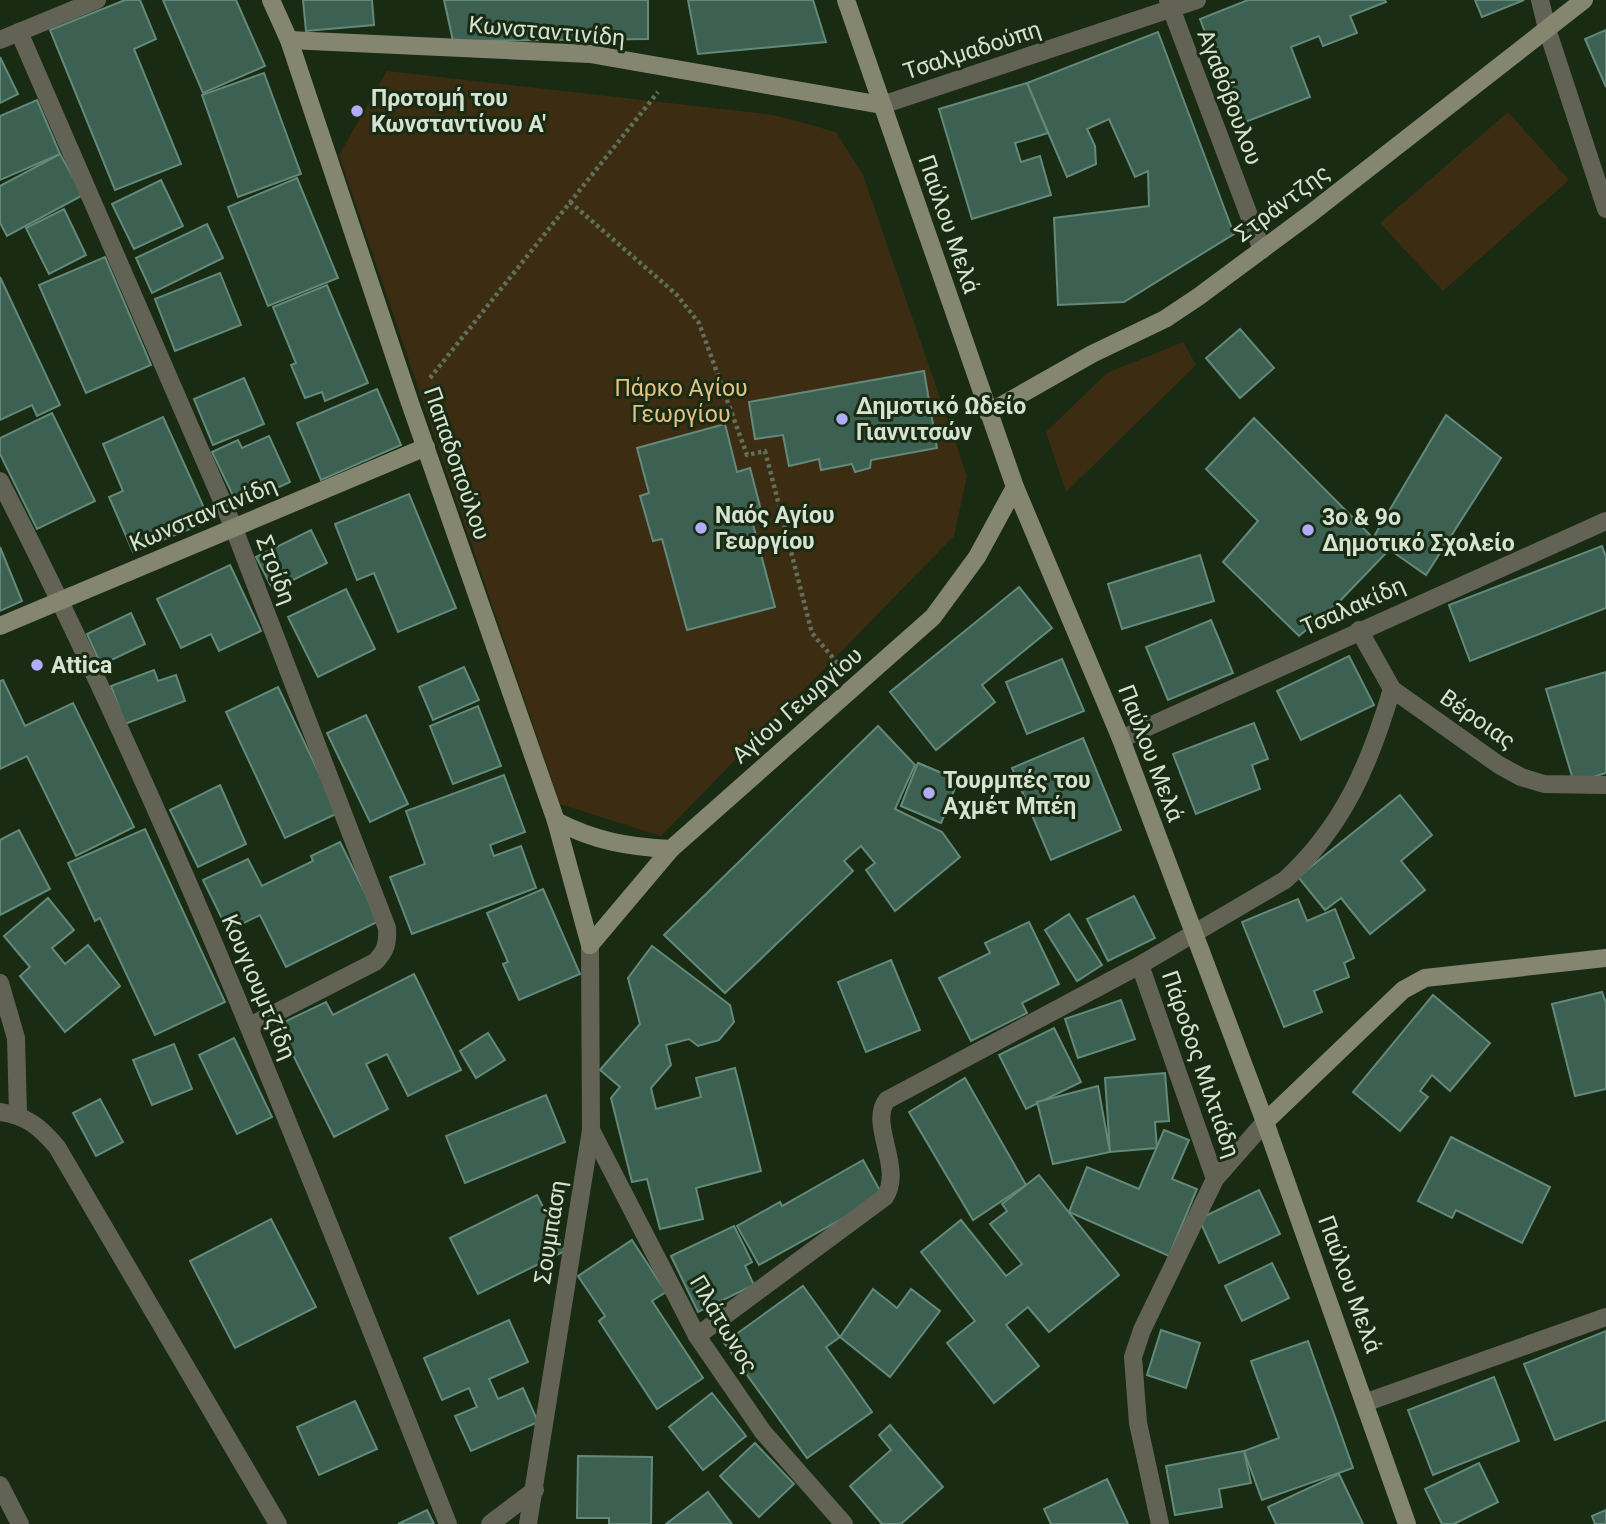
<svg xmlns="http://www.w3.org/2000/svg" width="1606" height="1524" font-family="Roboto,sans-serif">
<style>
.green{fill:#3c2d12}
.building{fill:#3c6153;stroke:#63897a;stroke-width:2}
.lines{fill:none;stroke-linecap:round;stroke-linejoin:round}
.path{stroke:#606f5a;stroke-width:4.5;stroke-dasharray:3.5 3.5;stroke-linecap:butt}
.lane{stroke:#636355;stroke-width:18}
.street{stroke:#636355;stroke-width:18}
.secondary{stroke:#85866f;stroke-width:18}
.poi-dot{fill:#b2adf9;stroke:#192b13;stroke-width:2.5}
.labels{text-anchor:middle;stroke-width:6;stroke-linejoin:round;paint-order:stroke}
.street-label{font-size:23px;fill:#d6e2d2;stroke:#192b13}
.poi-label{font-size:23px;font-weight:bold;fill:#d6e2d2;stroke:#192b13;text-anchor:start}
.park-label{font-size:23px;fill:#e8c183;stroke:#192b13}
</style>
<rect width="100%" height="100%" fill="#192b13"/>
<g class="green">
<polygon points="387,71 774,115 836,132 863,175 967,476 954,536 661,836 560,804 339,155"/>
<polygon points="1508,112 1569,180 1443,291 1380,223"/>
<polygon points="1183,342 1196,365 1066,492 1046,432 1107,373"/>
</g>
<g class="building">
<polygon points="125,0 140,0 156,39 134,49 181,164 115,190 50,30"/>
<polygon points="163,0 236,0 265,66 203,93"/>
<polygon points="303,0 372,0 374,25 306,31"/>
<polygon points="444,0 648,0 648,39 453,41"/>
<polygon points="688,0 813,0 826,42 698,54"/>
<polygon points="1248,0 1385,0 1386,2 1350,16 1357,33 1323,46 1319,36 1291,47 1310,97 1240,124 1200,19"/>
<polygon points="1475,0 1524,0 1482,17"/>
<polygon points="1606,30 1606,87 1585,39"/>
<polygon points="1158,32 1234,234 1124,302 1058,305 1054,218 1149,206 1148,171 1135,177 1109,119 1087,129 1095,146 1096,164 1067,177 1027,83"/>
<polygon points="0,57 18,94 0,103"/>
<polygon points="264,73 301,174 238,197 202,95"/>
<polygon points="1027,83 1048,133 1015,143 1021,162 1040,156 1051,195 972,219 939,109"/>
<polygon points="37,100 60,154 0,180 0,116"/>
<polygon points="60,154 83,195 7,236 0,223 0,186"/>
<polygon points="297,178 338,278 268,306 228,207"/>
<polygon points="161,180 183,226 134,249 112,204"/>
<polygon points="64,209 86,255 49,274 26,228"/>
<polygon points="207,224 223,258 152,293 136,258"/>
<polygon points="105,257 151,365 86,393 39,285"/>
<polygon points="220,273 241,325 175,351 155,299"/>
<polygon points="0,277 60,405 37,416 32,405 0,420"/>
<polygon points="327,285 368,383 325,401 322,392 305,398 291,365 296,363 273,307"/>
<polygon points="1240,329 1274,368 1240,398 1206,358"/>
<polygon points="924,371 937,448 871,460 870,468 855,472 852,464 821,470 819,459 789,466 783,435 755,439 749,402"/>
<polygon points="244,378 264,424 213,445 194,399"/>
<polygon points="377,389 401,445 321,480 297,423"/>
<polygon points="52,413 95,501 37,529 0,454 0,438"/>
<polygon points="1446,415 1501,458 1426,575 1373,538"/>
<polygon points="163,417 210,521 133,552 109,497 123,491 103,444"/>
<polygon points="1254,418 1387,552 1337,604 1299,636 1223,562 1258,521 1206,469"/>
<polygon points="725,424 737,472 750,468 762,514 751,517 775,607 687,630 662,539 653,541 640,496 649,493 637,448"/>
<polygon points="269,436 290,482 238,506 212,452 238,440 242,448"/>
<polygon points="409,494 456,608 398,632 374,573 357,580 335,524"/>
<polygon points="311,530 327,563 273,590 256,557"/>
<polygon points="1602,546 1606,557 1606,608 1470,661 1449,605"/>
<polygon points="0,547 22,601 0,611"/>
<polygon points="1200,555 1214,601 1122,629 1108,584"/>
<polygon points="230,565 261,631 219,651 211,634 181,648 157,599"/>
<polygon points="1019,587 1052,628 982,685 995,702 936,750 890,692"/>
<polygon points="346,589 375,649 318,677 288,617"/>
<polygon points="131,613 145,644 101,665 87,634"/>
<polygon points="1211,620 1233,673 1168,700 1146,647"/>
<polygon points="1349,656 1374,705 1301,740 1277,691"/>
<polygon points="1062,659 1084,711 1027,734 1006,682"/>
<polygon points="464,667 479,700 433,720 419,687"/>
<polygon points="154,670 158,681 176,675 185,701 125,724 111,686"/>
<polygon points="1606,672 1606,773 1574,783 1546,689"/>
<polygon points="3,680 25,726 73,703 134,827 76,856 27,756 0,769 0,681"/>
<polygon points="278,687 338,813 285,838 226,712"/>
<polygon points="478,706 501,766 453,784 430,726"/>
<polygon points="366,715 408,804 370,822 327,733"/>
<polygon points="1254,723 1268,759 1252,765 1260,789 1196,814 1173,754"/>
<polygon points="878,726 915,765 895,809 942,832 960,857 895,911 866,870 875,863 861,846 844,861 853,871 725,993 664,935"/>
<polygon points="1083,738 1121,830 1051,860 1012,768"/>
<polygon points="918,763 958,780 941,823 901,806"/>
<polygon points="918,763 958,780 941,823 901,806"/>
<polygon points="504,775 525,832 490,845 494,856 521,846 536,888 412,934 390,877 425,864 406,811"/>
<polygon points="220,785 246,844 198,867 170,810"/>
<polygon points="1400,795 1432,835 1401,861 1425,890 1370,934 1341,898 1325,910 1298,877"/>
<polygon points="145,829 225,1002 155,1035 100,918 95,921 68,863"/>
<polygon points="19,830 50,889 0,915 0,840"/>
<polygon points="340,842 379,921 286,967 260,915 228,931 203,880 248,859 262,886 313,861 311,856"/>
<polygon points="543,889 580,974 519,1000 503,964 508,962 487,913"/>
<polygon points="1134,896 1155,938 1108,961 1087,919"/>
<polygon points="48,898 74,930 52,948 65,964 88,945 120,986 65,1032 20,976 30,967 4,936"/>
<polygon points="1298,899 1307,921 1335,909 1354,958 1344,963 1349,977 1314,991 1322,1012 1284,1027 1242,922"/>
<polygon points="1069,914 1102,965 1077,981 1045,930"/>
<polygon points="1029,922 1059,984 1022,1003 1027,1013 971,1041 939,978 990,953 985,943"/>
<polygon points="652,946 730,1005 734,1022 719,1040 698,1046 689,1039 666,1045 671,1065 651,1088 656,1109 701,1097 696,1078 735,1068 761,1171 696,1188 703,1219 660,1229 647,1179 632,1182 611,1098 620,1087 600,1070 640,1024 628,978"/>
<polygon points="891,960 920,1030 866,1052 838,982"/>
<polygon points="414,974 461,1070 408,1096 387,1054 366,1064 388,1109 334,1137 278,1025 326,1002 333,1015"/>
<polygon points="1602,992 1606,1003 1606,1089 1575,1096 1552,1004"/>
<polygon points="1433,995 1490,1043 1450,1091 1432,1075 1420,1091 1428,1097 1400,1131 1353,1092"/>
<polygon points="1121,1000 1135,1039 1078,1058 1065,1019"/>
<polygon points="1054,1028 1081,1082 1026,1109 999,1055"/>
<polygon points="488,1033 505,1060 476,1078 460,1051"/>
<polygon points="234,1038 272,1117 237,1134 199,1055"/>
<polygon points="174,1044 192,1089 152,1105 133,1060"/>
<polygon points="1165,1073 1169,1121 1155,1122 1157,1148 1110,1152 1105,1078"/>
<polygon points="965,1078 1026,1185 973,1220 909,1112"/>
<polygon points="1098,1086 1110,1152 1053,1164 1037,1102"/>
<polygon points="546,1095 565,1142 465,1183 446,1136"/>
<polygon points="100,1099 123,1142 96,1156 73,1113"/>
<polygon points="1164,1130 1189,1140 1172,1179 1197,1189 1169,1256 1069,1212 1087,1167 1139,1189"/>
<polygon points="1451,1137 1550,1187 1522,1243 1456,1210 1452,1218 1418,1201"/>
<polygon points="863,1160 883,1196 759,1265 737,1226 780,1202 782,1206"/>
<polygon points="1039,1175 1119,1275 1049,1332 1028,1307 1006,1325 1039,1366 994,1403 947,1343 975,1321 921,1252 961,1220 1006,1276 1022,1264 990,1224 1007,1211 1002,1204"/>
<polygon points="1259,1190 1280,1234 1219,1263 1199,1219"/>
<polygon points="537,1195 565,1251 478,1294 450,1238"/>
<polygon points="271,1219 316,1307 235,1348 190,1261"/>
<polygon points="734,1226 752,1262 745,1266 754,1285 698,1312 671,1256"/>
<polygon points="632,1240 666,1292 652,1301 703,1378 657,1409 599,1321 605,1316 578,1276"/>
<polygon points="1272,1263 1289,1298 1242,1321 1225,1286"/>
<polygon points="803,1286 840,1337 826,1347 872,1412 807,1458 724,1343"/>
<polygon points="873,1289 897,1308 911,1289 940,1311 890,1377 840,1337"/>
<polygon points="509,1320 528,1362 489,1379 498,1399 523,1388 538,1422 471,1451 455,1416 477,1407 469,1388 442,1400 424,1358"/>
<polygon points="1161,1330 1200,1343 1186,1388 1147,1375"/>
<polygon points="1606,1331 1606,1420 1555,1440 1524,1364"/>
<polygon points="1308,1341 1353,1468 1262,1500 1244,1451 1279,1438 1251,1361"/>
<polygon points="1494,1377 1519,1441 1433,1475 1408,1410"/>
<polygon points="712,1393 746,1436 703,1470 669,1427"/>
<polygon points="355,1401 377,1449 319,1475 297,1427"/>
<polygon points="890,1425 943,1487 901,1524 882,1524 850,1486 891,1450 879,1435"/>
<polygon points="755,1443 794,1484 759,1517 720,1476"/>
<polygon points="1244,1451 1251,1483 1219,1489 1222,1507 1175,1515 1166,1466"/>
<polygon points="578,1456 652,1457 651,1524 609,1524 609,1518 577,1518"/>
<polygon points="1479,1463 1498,1502 1454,1524 1442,1524 1425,1489"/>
<polygon points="1339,1474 1363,1524 1276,1524 1268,1507"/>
<polygon points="1107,1479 1128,1524 1051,1524 1044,1509"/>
<polygon points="708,1492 732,1524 666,1524"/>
<polygon points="427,1510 434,1524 398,1524"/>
<polygon points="1606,1510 1606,1524 1595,1524 1592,1516"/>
</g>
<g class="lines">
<g class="path">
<polyline points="570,202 676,294 699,323 747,455 765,451 812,633 839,665"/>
<polyline points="430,378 658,92"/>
</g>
<polyline class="lane" points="0,1485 20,1524"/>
<g class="street">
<polyline points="1168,0 1262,250"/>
<polyline points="1540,0 1547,29 1606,209"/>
<path d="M19 32 233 526 387 928C388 943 386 951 375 962L250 1026"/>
<polyline points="0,40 97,0"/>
<polyline points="882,105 1197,0"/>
<path d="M0 481C173 818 308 1172 448 1524"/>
<polyline points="1359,630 1392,689 1499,765 1521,777 1544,784 1606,785"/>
<polyline points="1121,739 1606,521"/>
<polyline points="1140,965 1215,1179"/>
<polyline points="0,983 16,1038 18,1114"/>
<path d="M0 1112C27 1116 40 1127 57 1147L278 1524"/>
<polyline points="591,1130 697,1336 763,1432 844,1524"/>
<path d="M697 1336 885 1197C904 1168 868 1123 887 1100L1140 965 1285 880C1344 826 1370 763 1392 689"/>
<polyline points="1367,1402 1606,1317"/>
<polyline points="490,1524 535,1490"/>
<polyline points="528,1524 591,1130 590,945"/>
<polyline points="1160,1524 1138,1423 1133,1357 1142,1330 1215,1179 1265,1122"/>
</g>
<g class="secondary">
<polyline points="271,0 289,40 410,403 556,821 590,945"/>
<polyline points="846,0 1015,487 1121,739 1265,1122 1407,1524"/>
<polyline points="289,40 590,54 882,105"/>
<polyline points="988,413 1092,354 1165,319 1198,297 1310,214 1584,0"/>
<polyline points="0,626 426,447"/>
<path d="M556 821C595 841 628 847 671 849"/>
<polyline points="590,945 671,849 933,617 977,557 1015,487"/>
<polyline points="1265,1122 1403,990 1425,978 1606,958"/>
</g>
</g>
<g class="poi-dot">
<circle cx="357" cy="111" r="7"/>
<circle cx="842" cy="419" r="7"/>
<circle cx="701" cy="528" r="7"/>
<circle cx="1308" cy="530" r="7"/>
<circle cx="37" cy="665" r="7"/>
<circle cx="929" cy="793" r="7"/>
</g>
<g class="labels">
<g class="street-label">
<text transform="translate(547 31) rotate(5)" y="8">Κωνσταντινίδη</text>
<text transform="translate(972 50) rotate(-18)" y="8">Τσαλμαδούπη</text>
<text transform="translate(1230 97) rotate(69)" y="8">Αγαθόβουλου</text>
<text transform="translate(1282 203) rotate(-37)" y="8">Στράντζης</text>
<text transform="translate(949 224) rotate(71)" y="8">Παύλου Μελά</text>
<text transform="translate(457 463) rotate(71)" y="8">Παπαδοπούλου</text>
<text transform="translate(203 514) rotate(-23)" y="8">Κωνσταντινίδη</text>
<text transform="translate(276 570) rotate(69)" y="8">Στοίδη</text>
<text transform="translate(1353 606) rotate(-24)" y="8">Τσαλακίδη</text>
<text transform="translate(797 705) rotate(-41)" y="8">Αγίου Γεωργίου</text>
<text transform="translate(1478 719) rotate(35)" y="8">Βέροιας</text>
<text transform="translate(1151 753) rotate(69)" y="8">Παύλου Μελά</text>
<text transform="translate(259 987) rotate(67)" y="8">Κουγιουμτζίδη</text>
<text transform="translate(1201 1064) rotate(71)" y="8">Πάροδος Μιλτιάδη</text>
<text transform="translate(550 1232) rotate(-81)" y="8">Σουμπάση</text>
<text transform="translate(1350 1284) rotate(70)" y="8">Παύλου Μελά</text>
<text transform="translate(724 1324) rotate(59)" y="8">Πλάτωνος</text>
</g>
<g class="poi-label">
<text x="371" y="106">Προτομή του<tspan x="371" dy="26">Κωνσταντίνου Α'</tspan></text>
<text x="856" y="414">Δημοτικό Ωδείο<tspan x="856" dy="26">Γιαννιτσών</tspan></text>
<text x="715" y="523">Ναός Αγίου<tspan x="715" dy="26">Γεωργίου</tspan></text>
<text x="1322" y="525">3ο &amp; 9ο<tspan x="1322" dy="26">Δημοτικό Σχολείο</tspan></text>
<text x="51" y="673">Attica</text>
<text x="943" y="788">Τουρμπές του<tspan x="943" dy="26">Αχμέτ Μπέη</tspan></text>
</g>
<g class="park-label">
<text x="681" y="396">Πάρκο Αγίου<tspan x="681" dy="26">Γεωργίου</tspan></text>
</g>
</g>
</svg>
